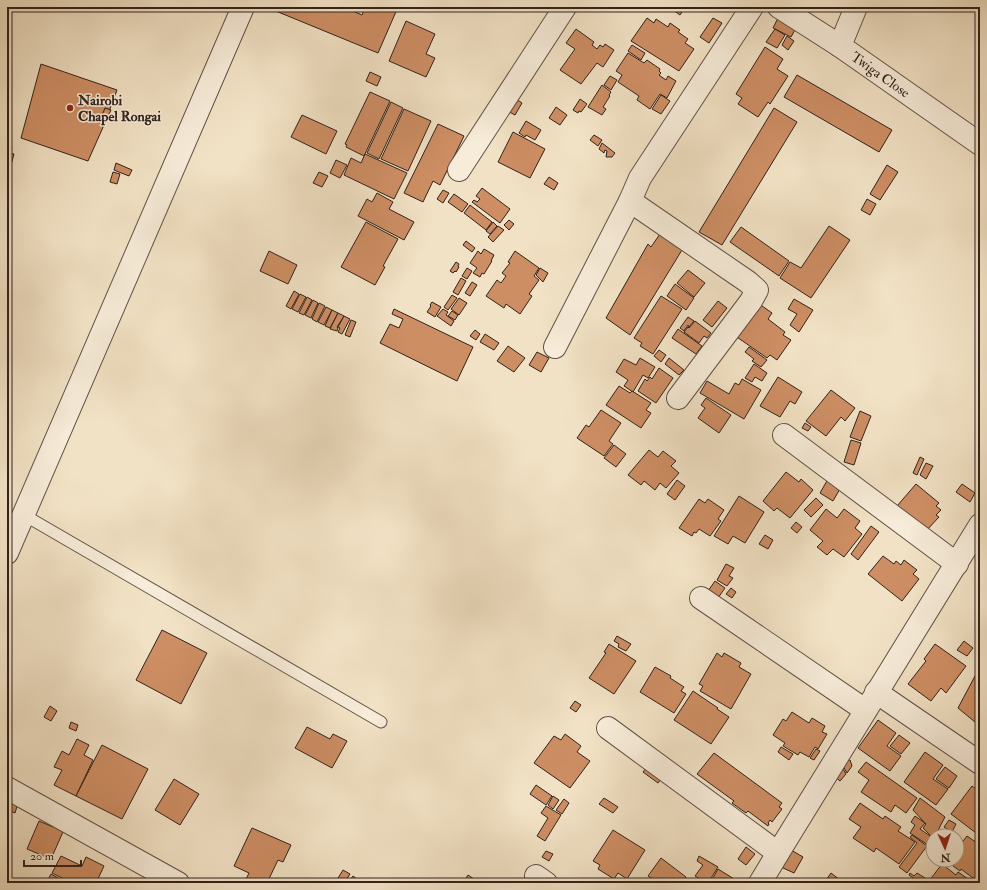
<svg xmlns="http://www.w3.org/2000/svg" width="987" height="890" font-family="'IM FELL Double Pica',serif">
<style>
.building{fill:#ce8e64;stroke:#30221c}
.lines{fill:none;stroke-linecap:round;stroke-linejoin:round}
.service-casing{stroke:#605246;stroke-width:13}
.minor-casing{stroke:#605246;stroke-width:24}
.service{stroke:#f7ecd9;stroke-width:11}
.minor{stroke:#f7ecd9;stroke-width:22}
.poi-dot{fill:#8f2418;stroke:#f7ecd9;stroke-width:1.5}
.labels{text-anchor:middle;stroke-width:3;stroke-linejoin:round;paint-order:stroke}
.street-label{font-size:14px;fill:#30221c;stroke:#f7ecd9}
.poi-label{font-size:14px;font-weight:bold;fill:#30221c;stroke:#f7ecd9;text-anchor:start}
</style>
<rect width="100%" height="100%" fill="#f2e2c5"/>
<filter id="stains"><feTurbulence type="fractalNoise" baseFrequency=".005" numOctaves="4"/><feColorMatrix values="0 0 0 0 .2 0 0 0 0 .09 0 0 0 0 .02 0 0 0 .5 -.17"/></filter>
<radialGradient id="worn" r=".72"><stop offset=".6" stop-color="#630" stop-opacity="0"/><stop offset="1" stop-color="#630" stop-opacity=".3"/></radialGradient>
<g class="building">
<polygon points="266,7 344,7 362,15 365,7 398,7 378,53"/>
<polygon points="669,7 685,7 680,15"/>
<polygon points="647,18 654,23 656,19 668,27 670,23 680,30 678,32 688,39 685,43 694,49 679,71 631,41"/>
<polygon points="713,18 722,23 709,43 700,37"/>
<polygon points="778,18 796,28 791,37 773,28"/>
<polygon points="406,21 435,34 426,54 435,58 426,77 389,61"/>
<polygon points="576,29 594,42 592,45 597,49 600,45 603,47 605,44 614,50 603,67 597,63 581,84 560,70 575,49 566,43"/>
<polygon points="775,29 785,35 777,48 766,42"/>
<polygon points="787,36 794,41 788,50 782,45"/>
<polygon points="632,45 645,53 641,60 628,51"/>
<polygon points="765,47 783,59 777,69 788,76 770,104 768,102 758,117 738,104 742,98 736,94"/>
<polygon points="628,53 644,63 647,60 660,69 659,71 661,73 659,75 666,80 668,76 676,81 667,98 660,94 650,109 637,100 639,96 618,82 622,75 616,71"/>
<polygon points="41,64 117,90 104,125 88,161 21,138"/>
<polygon points="370,72 381,77 377,86 366,81"/>
<polygon points="797,75 892,130 879,152 784,97"/>
<polygon points="610,76 617,80 611,90 604,85"/>
<polygon points="602,85 611,92 609,95 610,96 603,107 606,109 602,115 588,107"/>
<polygon points="370,92 390,101 364,156 346,147 347,145 345,144"/>
<polygon points="510,95 522,103 515,115 502,108"/>
<polygon points="661,95 670,101 661,114 652,109"/>
<polygon points="580,99 587,104 581,112 579,111 578,113 573,110"/>
<polygon points="391,102 403,108 379,159 367,153"/>
<polygon points="556,107 567,115 560,125 549,118"/>
<polygon points="105,108 111,110 104,125 99,123"/>
<polygon points="774,108 797,122 722,245 699,232"/>
<polygon points="404,109 431,121 408,171 381,159"/>
<polygon points="302,115 337,131 326,154 291,137"/>
<polygon points="526,121 541,130 535,140 526,135 525,137 519,133"/>
<polygon points="438,124 464,136 440,185 433,181 423,202 404,193"/>
<polygon points="513,132 545,149 530,178 498,162"/>
<polygon points="594,135 602,140 598,146 590,140"/>
<polygon points="602,143 615,153 612,157 606,157 607,151 605,150 604,153 599,149"/>
<polygon points="7,146 12,147 10,153 14,154 11,165 7,164"/>
<polygon points="365,154 407,173 394,199 344,175 351,158 361,163"/>
<polygon points="336,160 347,165 340,178 330,173"/>
<polygon points="116,163 132,170 129,176 114,170"/>
<polygon points="887,165 898,172 880,200 870,194"/>
<polygon points="113,172 120,174 117,184 110,182"/>
<polygon points="319,172 328,176 322,187 313,183"/>
<polygon points="549,177 558,183 554,190 544,184"/>
<polygon points="482,188 510,209 500,223 472,202 474,200 477,202 480,199 476,196"/>
<polygon points="443,190 449,193 443,203 437,199"/>
<polygon points="377,193 393,202 389,209 414,222 404,240 358,216 367,199 372,202"/>
<polygon points="454,194 468,204 462,212 448,202"/>
<polygon points="867,199 876,204 870,215 861,210"/>
<polygon points="470,205 492,222 486,230 464,213"/>
<polygon points="509,220 514,224 509,230 504,225"/>
<polygon points="366,222 398,239 383,266 385,267 375,285 341,267"/>
<polygon points="493,222 497,226 490,234 486,231"/>
<polygon points="498,226 504,230 493,242 488,237"/>
<polygon points="829,226 850,240 811,298 780,278 790,262 801,268"/>
<polygon points="741,227 789,261 779,276 730,242"/>
<polygon points="662,231 685,245 630,335 606,318 648,244 651,247"/>
<polygon points="466,241 475,248 472,252 463,245"/>
<polygon points="484,249 494,255 491,261 492,261 484,274 482,273 480,277 473,273 477,268 470,263 478,251 481,254"/>
<polygon points="269,251 297,265 288,284 260,271"/>
<polygon points="515,251 539,268 534,276 539,280 529,294 532,296 520,314 506,304 504,308 486,296 497,280 501,283 506,276 502,273 510,263 508,262"/>
<polygon points="456,262 459,264 458,266 459,267 456,272 455,271 453,273 450,271"/>
<polygon points="467,268 472,271 467,279 462,276"/>
<polygon points="540,268 548,273 543,282 536,275"/>
<polygon points="688,270 705,283 694,297 677,283"/>
<polygon points="461,278 466,281 458,295 453,292"/>
<polygon points="472,282 477,285 470,296 465,293"/>
<polygon points="675,284 694,298 686,310 667,296"/>
<polygon points="294,291 299,294 291,309 286,306"/>
<polygon points="300,294 306,297 298,312 292,309"/>
<polygon points="452,295 457,298 448,310 444,307"/>
<polygon points="661,296 682,309 653,354 640,346 642,343 634,338"/>
<polygon points="307,297 312,300 304,315 299,313"/>
<polygon points="459,298 467,303 459,315 451,309"/>
<polygon points="794,299 813,310 799,332 790,325 797,314 788,309"/>
<polygon points="313,300 318,303 311,318 305,315"/>
<polygon points="718,301 727,308 712,327 703,320"/>
<polygon points="755,301 772,313 768,319 785,332 783,335 791,340 777,360 770,355 767,358 734,335"/>
<polygon points="432,302 441,307 435,317 427,312 431,306 430,305"/>
<polygon points="319,303 325,306 317,322 312,319"/>
<polygon points="326,307 332,310 324,325 318,322"/>
<polygon points="394,309 473,347 457,381 380,343 390,324 399,328 403,319 392,314"/>
<polygon points="443,309 448,312 446,315 454,321 451,326 437,316"/>
<polygon points="332,310 338,313 330,328 325,326"/>
<polygon points="452,311 458,315 455,320 448,316"/>
<polygon points="338,313 344,316 337,327 338,328 337,331 330,329"/>
<polygon points="344,316 350,319 342,334 338,332 340,328 338,327"/>
<polygon points="688,317 694,321 689,327 688,325 684,331 680,328"/>
<polygon points="351,320 356,322 350,337 345,335"/>
<polygon points="695,321 711,333 707,338 704,336 699,343 684,332 688,327 689,328"/>
<polygon points="678,329 702,346 696,354 672,338"/>
<polygon points="475,330 480,334 476,340 470,336"/>
<polygon points="485,334 499,343 494,350 480,342"/>
<polygon points="508,346 525,358 514,372 497,361"/>
<polygon points="749,347 767,360 761,367 752,361 754,359 745,352"/>
<polygon points="659,350 666,355 661,362 654,356"/>
<polygon points="537,352 549,358 541,372 529,365"/>
<polygon points="640,358 655,367 648,378 643,375 633,392 624,386 628,380 616,372 624,359 636,365"/>
<polygon points="669,358 684,370 679,375 665,364"/>
<polygon points="754,364 767,373 762,381 755,377 752,382 745,378"/>
<polygon points="659,368 673,378 656,403 638,391 645,379 647,381 650,377 652,379"/>
<polygon points="778,377 802,392 795,404 790,401 780,417 760,406"/>
<polygon points="742,379 761,390 744,419 700,393 707,381 729,394 735,383 739,385"/>
<polygon points="619,386 630,393 632,391 651,403 646,410 651,413 641,428 606,405"/>
<polygon points="831,390 855,408 845,421 841,417 826,436 806,421"/>
<polygon points="706,398 731,415 719,433 698,418 705,408 701,405"/>
<polygon points="601,410 621,423 609,441 613,444 604,456 577,438 586,425 589,427"/>
<polygon points="860,411 871,416 861,441 850,437"/>
<polygon points="805,423 811,427 808,431 802,428"/>
<polygon points="851,440 861,443 854,465 844,462"/>
<polygon points="614,445 626,454 616,467 604,458"/>
<polygon points="649,450 658,457 663,451 676,461 671,466 679,473 666,488 660,483 655,490 644,481 641,485 628,475"/>
<polygon points="920,457 924,459 917,475 913,473"/>
<polygon points="926,463 933,466 926,479 920,475"/>
<polygon points="786,472 799,482 801,479 813,490 790,518 777,508 774,511 763,501"/>
<polygon points="828,479 841,487 833,501 820,493"/>
<polygon points="677,480 685,486 675,500 667,494"/>
<polygon points="916,484 939,503 936,506 941,510 936,515 939,517 926,531 897,506"/>
<polygon points="962,484 975,493 970,502 956,492"/>
<polygon points="739,496 764,512 745,543 733,536 728,544 714,536"/>
<polygon points="816,498 823,505 811,517 804,510"/>
<polygon points="699,499 705,503 708,499 724,510 718,519 721,521 710,536 699,529 696,533 694,532 692,536 679,528"/>
<polygon points="826,509 837,518 844,509 860,521 855,528 862,534 844,557 833,549 827,555 817,547 823,541 810,530"/>
<polygon points="796,522 802,527 797,533 791,528"/>
<polygon points="871,526 879,532 858,560 851,554"/>
<polygon points="765,535 773,540 768,549 759,544"/>
<polygon points="883,556 894,564 896,561 901,565 904,560 917,570 913,574 919,579 902,601 868,574"/>
<polygon points="726,564 734,568 729,576 733,578 727,586 717,580"/>
<polygon points="715,581 725,588 718,598 708,591"/>
<polygon points="731,588 736,592 732,598 726,594"/>
<polygon points="162,630 207,653 181,704 136,680"/>
<polygon points="617,636 631,644 626,651 618,647 619,644 614,641"/>
<polygon points="964,641 973,648 967,656 957,650"/>
<polygon points="609,644 636,661 614,694 589,678 606,653 604,652"/>
<polygon points="935,644 966,666 946,693 941,688 931,701 908,684 926,661 924,659"/>
<polygon points="717,653 722,657 724,653 741,663 739,667 751,674 731,709 700,691 703,686 699,684"/>
<polygon points="655,667 671,676 670,678 684,687 681,691 686,694 674,713 640,692"/>
<polygon points="975,676 980,679 980,718 979,717 975,722 958,708"/>
<polygon points="693,691 718,708 717,709 729,717 711,744 674,720"/>
<polygon points="575,701 581,705 576,712 570,708"/>
<polygon points="50,706 57,711 51,721 44,717"/>
<polygon points="792,712 809,723 812,718 825,726 822,732 827,734 818,749 815,747 809,757 800,752 798,755 783,746 785,743 773,735 783,719 786,721"/>
<polygon points="878,720 896,733 887,746 901,756 890,771 858,748"/>
<polygon points="71,722 78,725 76,731 69,728"/>
<polygon points="307,727 330,739 333,734 347,741 332,768 295,748"/>
<polygon points="565,734 581,746 577,752 590,761 570,788 534,763 554,736 561,740"/>
<polygon points="899,735 910,743 901,754 890,746"/>
<polygon points="77,739 89,745 84,755 93,760 76,796 54,785 62,770 54,767 62,751 69,755"/>
<polygon points="102,745 148,769 122,819 76,796"/>
<polygon points="781,747 793,754 789,760 778,752"/>
<polygon points="816,749 820,751 814,760 810,758"/>
<polygon points="925,752 943,765 933,779 948,789 936,805 904,782"/>
<polygon points="714,753 782,803 779,807 782,809 772,822 770,820 768,823 769,824 768,826 748,811 746,813 732,803 734,801 697,774"/>
<polygon points="846,759 850,760 852,766 847,773 843,766"/>
<polygon points="866,762 917,798 906,813 895,805 891,812 861,792 869,780 858,772"/>
<polygon points="649,764 664,775 658,783 643,772"/>
<polygon points="842,767 846,774 840,781 834,776"/>
<polygon points="945,767 957,776 949,788 936,779"/>
<polygon points="174,779 199,794 180,825 155,810"/>
<polygon points="536,785 552,796 546,805 530,794"/>
<polygon points="972,786 980,792 980,836 951,814"/>
<polygon points="553,796 559,800 553,809 548,805"/>
<polygon points="604,798 618,807 613,813 599,804"/>
<polygon points="920,798 945,817 935,836 933,834 931,836 923,828 926,824 913,810"/>
<polygon points="564,799 569,803 562,814 556,810"/>
<polygon points="9,801 18,803 15,813 7,810"/>
<polygon points="860,803 883,819 885,816 901,827 898,831 915,842 899,864 876,848 874,852 853,838 861,827 849,819"/>
<polygon points="546,806 561,815 545,841 537,836 548,818 541,813"/>
<polygon points="915,816 925,823 920,829 933,838 928,845 910,833 915,825 911,822"/>
<polygon points="949,820 956,824 952,832 944,827"/>
<polygon points="39,821 53,827 56,821 66,825 51,859 27,849"/>
<polygon points="252,828 291,845 283,862 278,860 267,883 244,883 249,873 234,866"/>
<polygon points="613,830 645,850 627,879 618,873 614,879 598,869 600,865 593,861"/>
<polygon points="912,835 927,846 907,873 899,867 917,843 910,837"/>
<polygon points="967,836 980,845 980,877 977,881 961,869 960,871 953,866 955,862 952,860 957,860 957,849"/>
<polygon points="746,847 755,854 746,865 738,859"/>
<polygon points="791,850 803,857 794,873 781,867"/>
<polygon points="546,851 553,854 549,861 542,857"/>
<polygon points="61,856 82,866 86,857 104,866 96,883 62,883 64,879 52,873"/>
<polygon points="699,856 718,867 708,883 695,876 703,865 697,861"/>
<polygon points="661,858 686,877 682,883 659,883 648,876"/>
<polygon points="942,864 956,875 958,872 974,883 931,883 929,881"/>
<polygon points="718,869 739,882 738,883 710,883"/>
<polygon points="343,870 350,874 344,883 335,883"/>
<polygon points="831,873 844,883 824,883"/>
<polygon points="910,873 914,876 917,873 925,878 923,880 927,883 920,883 909,875"/>
<polygon points="51,874 58,878 56,883 46,883"/>
<polygon points="468,875 480,883 463,883"/>
<polygon points="353,876 362,883 348,883"/>
</g>
<g class="lines">
<g class="service-casing">
<polyline id="service" points="24,515 381,722"/>
</g>
<g class="minor-casing">
<g id="minor">
<path id="s1" d="M779 7 840 46 980 144"/>
<polyline points="840,46 856,7"/>
<polyline points="459,170 565,7"/>
<polyline points="555,347 630,201"/>
<polyline points="678,398 751,301 757,290 748,282 630,201 640,178 752,7"/>
<polyline points="784,435 957,564"/>
<polyline points="7,553 243,7"/>
<polyline points="701,598 865,710"/>
<polyline points="876,692 980,763"/>
<polyline points="608,728 778,853"/>
<polyline points="7,788 178,883"/>
<polyline points="536,876 546,883"/>
<polyline points="760,883 778,853 980,525"/>
</g>
</g>
<use href="#service" class="service"/>
<use href="#minor" class="minor"/>
</g>
<circle class="poi-dot" cx="70" cy="108" r="4"/>
<g class="labels">
<g class="street-label">
<text dy="5" stroke="none"><textPath href="#s1" startOffset="122">Twiga Close</textPath></text>
</g>
<g class="poi-label">
<text x="78" y="105">Nairobi<tspan x="78" dy="16">Chapel Rongai</tspan></text>
</g>
</g>
<rect width="987" height="890" fill="none" stroke="#f2e2c5" stroke-width="24"/>
<rect x="8" y="8" width="971" height="874" fill="none" stroke="#30221c" stroke-width="2"/>
<rect x="12" y="12" width="963" height="866" fill="none" stroke="#30221c"/>
<g transform="translate(945 848) rotate(177)"><circle r="19" fill="#f7ecd9" stroke="#a79b8d"/>
<path d="M0-3L7 15L0 10L-7 15Z" fill="#8f2418"/>
<text y="-6" font-size="11" font-weight="bold" text-anchor="middle" fill="#30221c">N</text>
</g>
<path d="M24 860v6h57v-6" fill="none" stroke="#30221c" stroke-width="2"/>
<text x="30" y="860" font-size="12" fill="#30221c" stroke="#f7ecd9" stroke-width="3" paint-order="stroke">20 m</text>
<rect width="100%" height="100%" filter="url(#stains)"/>
<rect width="100%" height="100%" fill="url(#worn)"/>
</svg>
